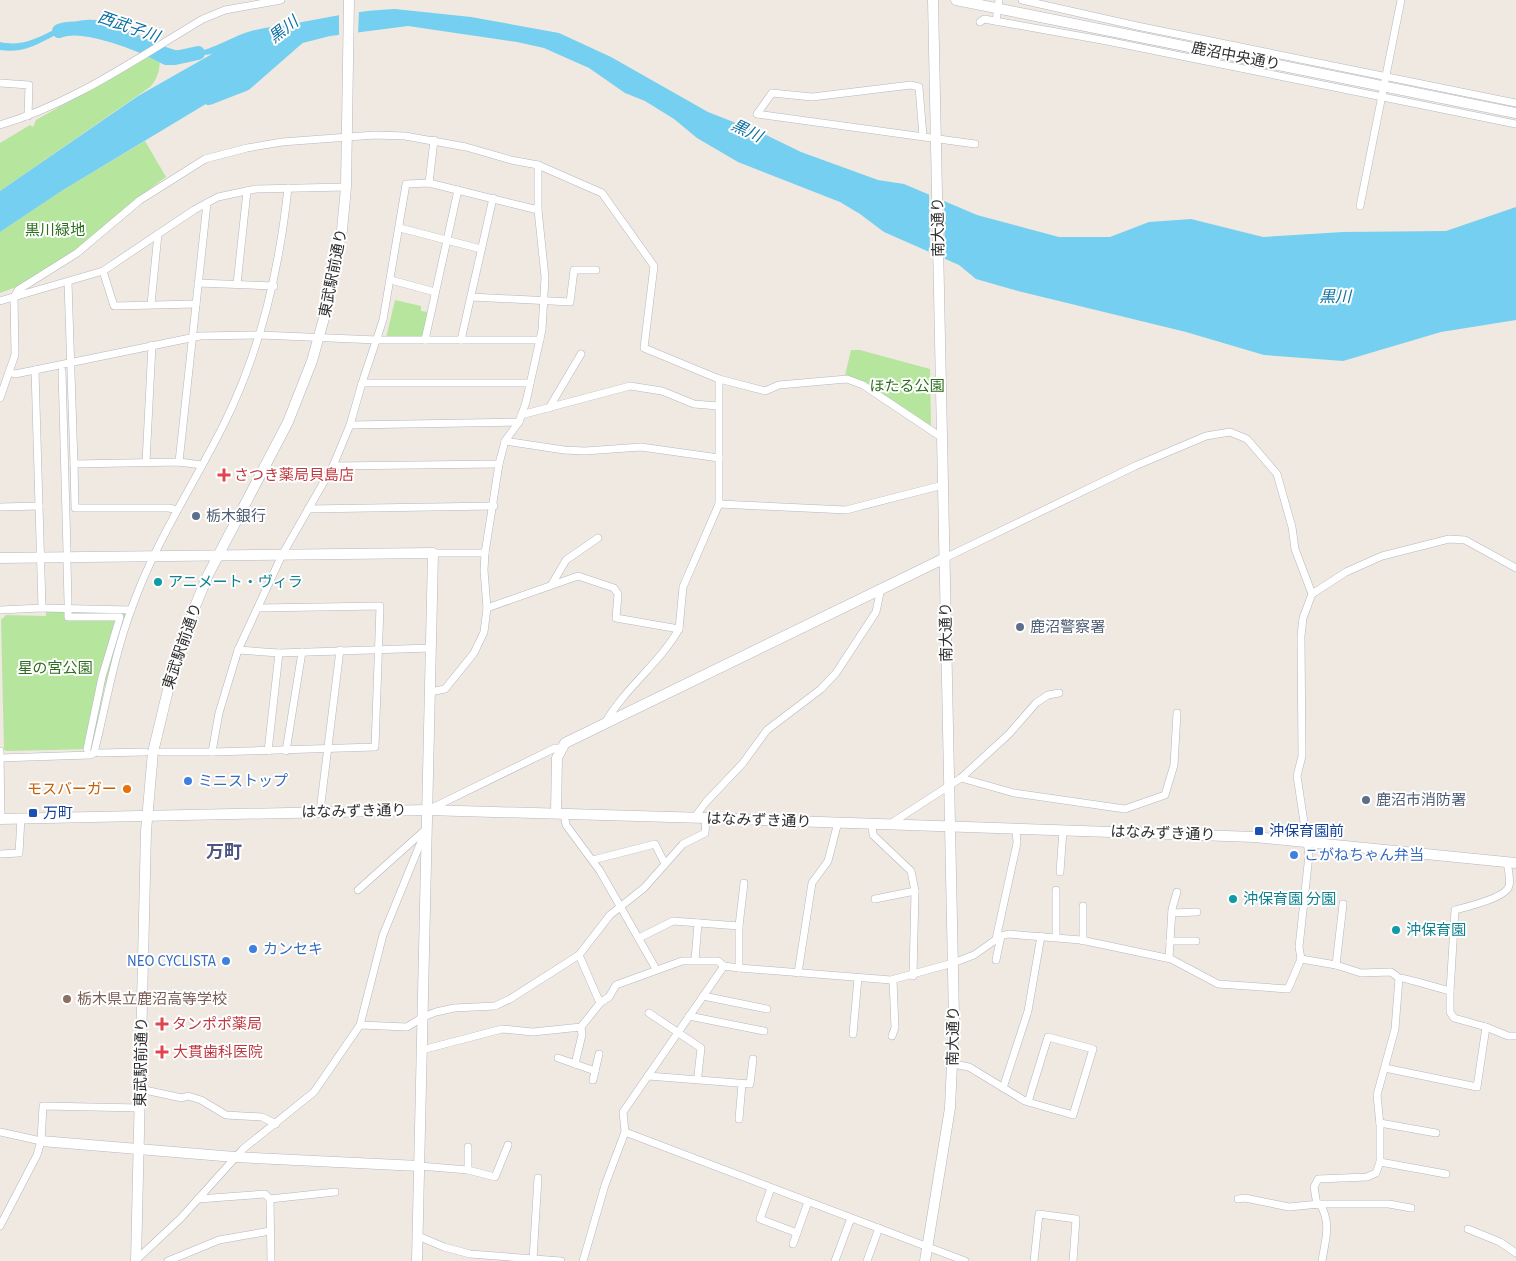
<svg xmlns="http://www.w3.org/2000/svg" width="1516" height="1261" font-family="'Source Sans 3','Noto Sans JP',sans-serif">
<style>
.green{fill:#b6e59e}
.water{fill:#75cff0}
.pier{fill:#efe9e1}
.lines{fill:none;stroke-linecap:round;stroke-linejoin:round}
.river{stroke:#75cff0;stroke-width:14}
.street-casing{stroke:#b4b7c1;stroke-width:8}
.secondary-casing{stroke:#b4b7c1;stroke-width:11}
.street{stroke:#fff;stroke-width:7}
.secondary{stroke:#fff;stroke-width:10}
.health-dot{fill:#e0444e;stroke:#fff;stroke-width:2}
.service-dot{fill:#5c6f8a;stroke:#fff;stroke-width:2}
.culture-dot{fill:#0f9aa8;stroke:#fff;stroke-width:2}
.shop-dot{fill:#3f7fe0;stroke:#fff;stroke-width:2}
.food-dot{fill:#e8710a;stroke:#fff;stroke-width:2}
.transit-dot{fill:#1a4fb4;stroke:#fff;stroke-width:2}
.education-dot{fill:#8d6e63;stroke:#fff;stroke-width:2}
.labels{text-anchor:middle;stroke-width:4;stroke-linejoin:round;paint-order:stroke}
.street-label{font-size:15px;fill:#2e2e2e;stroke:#fff}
.park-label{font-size:15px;fill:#2c6e1b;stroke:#fff}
.health-label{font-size:15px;fill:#be3a42;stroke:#fff;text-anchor:start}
.service-label{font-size:15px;fill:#4e5e75;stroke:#fff;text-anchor:start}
.culture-label{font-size:15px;fill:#0d838f;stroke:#fff;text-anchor:start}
.shop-label{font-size:15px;fill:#366cbe;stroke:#fff;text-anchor:start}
.food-label{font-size:15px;fill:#c56008;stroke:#fff;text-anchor:end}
.transit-label{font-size:15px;fill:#164399;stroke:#fff;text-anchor:start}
.education-label{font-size:15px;fill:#785e54;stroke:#fff;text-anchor:start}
.water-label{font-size:16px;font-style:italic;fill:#0d6fa3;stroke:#fff}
.quarter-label{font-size:18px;font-weight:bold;fill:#4d5680;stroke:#fff}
</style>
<rect width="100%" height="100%" fill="#efe9e1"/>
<g class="green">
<path d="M153 54 159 56C161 67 158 79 150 87L0 191V143L30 125 33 127 36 120Z"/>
<path d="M145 141 166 177C112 215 65 272 0 293V232L63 190Z"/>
<polygon points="395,300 421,306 421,311 428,312 424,334 419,338 386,338"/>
<polygon points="851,350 860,350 930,369 931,428 857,379 845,375"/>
<polygon points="46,612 123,612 126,615 104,689 92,749 7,751 4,750 1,620 6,615 46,616"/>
</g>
<path class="water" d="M395 9 471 17 559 33 611 57 708 112 764 134 801 152 878 180 904 184 977 215 1059 237H1110L1149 222 1191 219 1263 237 1343 232 1446 231 1516 207V320L1441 332 1343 361 1264 355 1186 332 1018 291 976 279 959 265 884 232 860 214 840 202 738 162 697 138 674 119 645 101 625 93 589 68 544 48 517 42 408 26 330 36 283 48 244 81 63 190 0 232V191L138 96 212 54C197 56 181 60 166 55 141 46 115 26 87 25 57 25 38 56 0 50V42C35 50 54 22 86 20 119 17 155 50 187 52 206 54 231 37 248 32 264 27 281 26 297 23 329 17 361 10 395 9Z"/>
<g class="pier">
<polygon points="359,9 358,35 339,37 339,12"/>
<polygon points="929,192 944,198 945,262 930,255"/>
</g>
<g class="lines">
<g class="river">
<path d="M59 31C84 21 143 45 166 58H175L198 53"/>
<polyline points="209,98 245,84 300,36"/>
</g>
<g class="street-casing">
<g id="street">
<polyline points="1022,0 1137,26 1516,103"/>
<polyline points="996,21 999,0"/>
<polyline points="980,22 984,19 1107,41 1516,124"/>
<polyline points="0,83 29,85 28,116"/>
<path d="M0 125C74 103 137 58 203 19L225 10 281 0"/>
<polyline points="923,136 919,87 911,85 812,97 772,93 757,114 975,144"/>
<polyline points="429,183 434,140"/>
<polyline points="1360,206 1401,0"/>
<polyline points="400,228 481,249"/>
<polyline points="103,271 114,306 196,304"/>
<polyline points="391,280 435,292"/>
<polyline points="68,282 74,464 179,462 202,465"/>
<polyline points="198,283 274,286"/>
<polyline points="237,284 247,191"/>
<polyline points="471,297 570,302 574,270 596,270"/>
<polyline points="0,301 103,271 194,210 218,197 256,189 346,187"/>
<polyline points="151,304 158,234"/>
<polyline points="425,340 458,190"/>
<polyline points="461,340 493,198"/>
<polyline points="62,371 67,551"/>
<polyline points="9,372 15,355 14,297 18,290 77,253 140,200 205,159 247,148 282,142 375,135 405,136 466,147 511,160 538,165 602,193 654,266 644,348 719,379 719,504 683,587 679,629"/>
<polyline points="719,379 765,391 779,385 847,379 863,385 941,437"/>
<polyline points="530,383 362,383 383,320 406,184 429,183 538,210"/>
<polyline points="0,398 9,372 15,374 35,370 200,336 260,335 377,340 540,340"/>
<polyline points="549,408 581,354"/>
<polyline points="521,415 630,386 662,391 694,404 718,406"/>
<polyline points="350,425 519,422"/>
<polyline points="505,441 564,450 585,451 641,447 719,458"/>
<polyline points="146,462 152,345"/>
<polyline points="179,462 207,203"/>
<polyline points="74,464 75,508 169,508 177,510"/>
<polyline points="333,466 499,464"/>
<polyline points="719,504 846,510 943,485"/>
<polyline points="0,507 39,506"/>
<polyline points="308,509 494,506"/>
<polyline points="433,553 485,553"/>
<polyline points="67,563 68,603"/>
<polyline points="552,584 566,560 598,538"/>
<polyline points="1312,594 1346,572 1382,556 1449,539 1465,540 1516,568"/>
<polyline points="42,608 131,610"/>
<polyline points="259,608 380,606 375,747 212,752 219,713 238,650 282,555 333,466 350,425 362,383"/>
<path d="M487 608 578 576 614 588 618 594 616 618 679 629C659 664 625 688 605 723"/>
<polyline points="0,610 42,608 35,370"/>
<polyline points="68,612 68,617 120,617 102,677 87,749"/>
<polyline points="238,650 279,653 431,648"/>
<polyline points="430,692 445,689 474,653 484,632 487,608 484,570 485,553 499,464 505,441 519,422 526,402 542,330 545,277 538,210 538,165"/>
<polyline points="0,751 1,819"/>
<polyline points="268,751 279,653"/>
<polyline points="286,751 302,652"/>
<polyline points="161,752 212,752"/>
<polyline points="99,753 145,752"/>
<path d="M0 758 90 755 94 753C106 705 114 656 131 610 154 544 193 486 224 424 261 349 279 271 288 188"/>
<polyline points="961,778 1014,793 1125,809 1165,795 1174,765 1177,713"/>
<polyline points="430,809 555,748 561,748"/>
<polyline points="320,811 340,650"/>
<polyline points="564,813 566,825 600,871 656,969"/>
<polyline points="695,817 706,802 743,763 767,730 821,689 836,673 876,612 881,588"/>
<polyline points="872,824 873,835 911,871 915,891 913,976"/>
<polyline points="890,824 961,778 1009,734 1036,703 1048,695 1059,693"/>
<polyline points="0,854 19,853 21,818"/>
<polyline points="593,860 655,844 664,862"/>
<polyline points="1060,872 1063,830"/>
<polyline points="358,890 425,830"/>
<polyline points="875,899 915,891"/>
<polyline points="1083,906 1083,941"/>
<polyline points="1172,913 1197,912"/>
<polyline points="739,926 744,883"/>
<polyline points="1056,937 1056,890"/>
<polyline points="639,938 673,921 739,926 739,968"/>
<polyline points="996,939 1017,843 1016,829"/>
<polyline points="1170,941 1196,941"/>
<polyline points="579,955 600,1003"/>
<polyline points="1169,958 1172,909 1177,892"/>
<polyline points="1301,959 1336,965 1361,973 1391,972 1399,978 1395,1029 1377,1095 1380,1125 1380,1162 1376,1173 1367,1177 1318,1179 1314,1187 1317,1205"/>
<polyline points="695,960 698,923"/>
<polyline points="996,960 1001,936"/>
<polyline points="1336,965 1343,904"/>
<polyline points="798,973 812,883 828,861 838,822"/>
<path d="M1399 978C1402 977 1442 989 1450 991L1455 910C1466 907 1506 898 1509 886 1511 880 1508 869 1507 862"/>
<polyline points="1450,991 1450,1012 1454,1018 1486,1027"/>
<polyline points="703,996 767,1009"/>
<polyline points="649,1013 701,1048 698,1075"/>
<polyline points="689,1016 764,1031"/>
<polyline points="360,1025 383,935 425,832"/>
<polyline points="853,1034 858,978"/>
<polyline points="892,1036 895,1028 893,980"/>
<polyline points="422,1050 502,1029 533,1032 581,1027 600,1003 609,997 616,985 682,961 718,961 724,966 739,968 891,980 953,963 974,955 1001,936 1008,934 1081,940 1171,959 1218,984 1288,989 1301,959 1299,947 1309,855 1297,776 1302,756 1301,636 1303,618 1312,594 1295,549 1292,527 1277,474 1247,439 1230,432 1206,436 1135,466 945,558"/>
<polyline points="558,1058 595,1071"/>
<polyline points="575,1064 582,1035 581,1027"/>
<polyline points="953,1064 969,1067 1025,1101 1028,1102 1073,1115 1093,1049 1048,1037 1028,1102"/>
<polyline points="1385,1068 1477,1087 1486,1027 1508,1036 1516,1036"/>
<polyline points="648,1076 750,1084 753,1059"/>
<polyline points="593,1080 599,1054"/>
<polyline points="1003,1088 1028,1011 1041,936"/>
<polyline points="140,1089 182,1098 188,1096 201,1100 226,1115 262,1117 276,1124"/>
<polyline points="739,1119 742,1084"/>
<polyline points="1380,1123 1436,1133"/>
<polyline points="0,1132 41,1141"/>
<polyline points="625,1132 965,1261"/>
<polyline points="1380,1162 1446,1174"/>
<polyline points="419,1166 468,1170 495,1177 508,1145"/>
<polyline points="468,1170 468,1147"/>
<polyline points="771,1188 760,1219 797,1233"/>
<polyline points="198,1199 265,1194 270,1199 335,1192"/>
<polyline points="270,1199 271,1261"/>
<polyline points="1238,1199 1245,1198 1289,1207 1319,1204"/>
<polyline points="0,1226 37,1155 41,1141 43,1106 140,1108"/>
<polyline points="1468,1229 1500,1242 1516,1253"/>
<polyline points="418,1236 444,1247 470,1254 561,1261"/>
<polyline points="793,1244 808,1202"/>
<polyline points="533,1259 538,1178"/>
<polyline points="135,1261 181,1218 243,1149 314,1092 360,1025 407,1027 423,1017 436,1012 454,1008 495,1006 510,999 579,955 610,915 644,888 683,844 705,833 706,818"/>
<polyline points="168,1261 219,1240 270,1231"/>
<polyline points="583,1261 605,1185 625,1132 623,1112 724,966"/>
<polyline points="835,1261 851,1218"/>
<polyline points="867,1261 879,1228"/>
<polyline points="1034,1261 1039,1214 1076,1219 1073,1261"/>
<path d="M1322 1261C1325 1240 1332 1224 1320 1204H1389L1411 1208"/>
</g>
</g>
<g class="secondary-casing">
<g id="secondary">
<polyline points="956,0 1516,113"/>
<polyline points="0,558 433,553 417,1261"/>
<polyline points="556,813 557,758 565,743 945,558"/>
<polyline points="0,819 427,810 706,818 1255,837 1516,863"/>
<polyline points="41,1141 235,1157 419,1166"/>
<polyline points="136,1261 146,831 153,752 174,665 196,604 208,575 288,422 312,361 324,318 342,230 346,187 349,0"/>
<polyline points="925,1261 950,1108 954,1019 933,0"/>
</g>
</g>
<use href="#street" class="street"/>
<use href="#secondary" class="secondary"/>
</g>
<g class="health-dot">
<path d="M221.5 467.5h5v5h5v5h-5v5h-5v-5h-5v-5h5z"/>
<path d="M159.5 1016.5h5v5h5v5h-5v5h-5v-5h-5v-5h5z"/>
<path d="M159.5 1044.5h5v5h5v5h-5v5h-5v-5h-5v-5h5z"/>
</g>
<g class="service-dot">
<circle cx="196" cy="516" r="5"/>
<circle cx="1020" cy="627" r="5"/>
<circle cx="1366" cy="800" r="5"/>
</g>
<g class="culture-dot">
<circle cx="158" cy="582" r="5"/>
<circle cx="1233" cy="899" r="5"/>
<circle cx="1396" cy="930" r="5"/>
</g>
<g class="shop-dot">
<circle cx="188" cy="781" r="5"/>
<circle cx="1294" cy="855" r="5"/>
<circle cx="253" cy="949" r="5"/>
<circle cx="226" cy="961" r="5"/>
</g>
<circle class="food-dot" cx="127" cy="789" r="5"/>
<g class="transit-dot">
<rect x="28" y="808" width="10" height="10" rx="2.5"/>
<rect x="1254" y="826" width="10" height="10" rx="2.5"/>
</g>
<circle class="education-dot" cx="67" cy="999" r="5"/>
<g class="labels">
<g class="street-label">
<text transform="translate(1236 56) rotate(11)" y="5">鹿沼中央通り</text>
<text transform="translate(938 227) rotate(-91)" y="5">南大通り</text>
<text transform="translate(333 273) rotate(-79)" y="5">東武駅前通り</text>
<text transform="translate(946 632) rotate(-91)" y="5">南大通り</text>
<text transform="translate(182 646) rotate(-71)" y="5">東武駅前通り</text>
<text transform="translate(354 811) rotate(-1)" y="5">はなみずき通り</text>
<text transform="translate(759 820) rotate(2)" y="5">はなみずき通り</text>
<text transform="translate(1163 833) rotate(2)" y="5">はなみずき通り</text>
<text transform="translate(953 1036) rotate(-89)" y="5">南大通り</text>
<text transform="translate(141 1062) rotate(-89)" y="5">東武駅前通り</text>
</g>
<g class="park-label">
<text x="55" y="235">黒川緑地</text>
<text x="907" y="391">ほたる公園</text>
<text x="55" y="673">星の宮公園</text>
</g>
<g class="health-label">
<text x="234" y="480">さつき薬局貝島店</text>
<text x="172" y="1029">タンポポ薬局</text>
<text x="173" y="1057">大貫歯科医院</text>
</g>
<g class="service-label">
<text x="206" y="521">栃木銀行</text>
<text x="1030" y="632">鹿沼警察署</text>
<text x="1376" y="805">鹿沼市消防署</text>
</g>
<g class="culture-label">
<text x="168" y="587">アニメート・ヴィラ</text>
<text x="1243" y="904">沖保育園 分園</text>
<text x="1406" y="935">沖保育園</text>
</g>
<g class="shop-label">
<text x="198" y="786">ミニストップ</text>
<text x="1304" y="860">こがねちゃん弁当</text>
<text x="263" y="954">カンセキ</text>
<text x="216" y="966" text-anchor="end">NEO CYCLISTA</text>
</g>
<g class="food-label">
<text x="117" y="794">モスバーガー</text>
</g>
<g class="transit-label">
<text x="43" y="818">万町</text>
<text x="1269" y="836">沖保育園前</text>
</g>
<g class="education-label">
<text x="77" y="1004">栃木県立鹿沼高等学校</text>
</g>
<g class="water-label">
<text transform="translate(129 26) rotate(19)" y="6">西武子川</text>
<text transform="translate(283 29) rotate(-38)" y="6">黒川</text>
<text transform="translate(747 130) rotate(25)" y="6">黒川</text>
<text x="1335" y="302">黒川</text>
</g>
<g class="quarter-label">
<text x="224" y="858">万町</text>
</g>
</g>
</svg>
